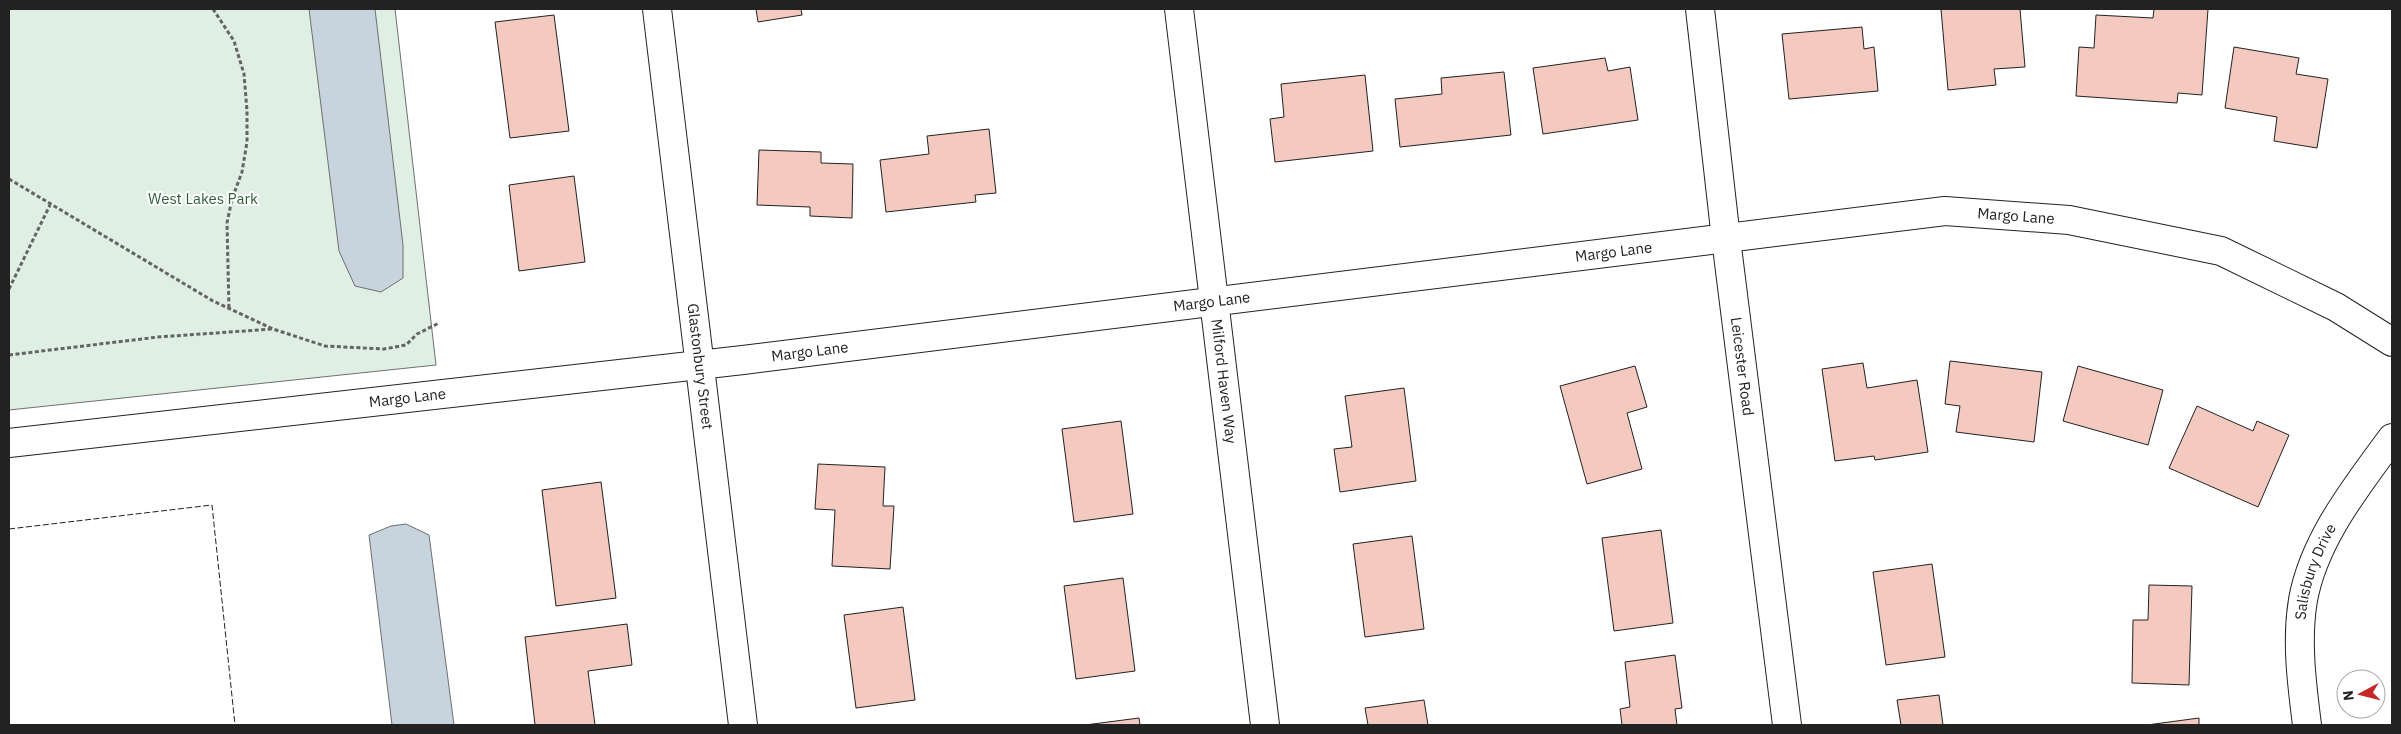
<svg xmlns="http://www.w3.org/2000/svg" width="2401" height="734" font-family="'IBM Plex Sans',sans-serif">
<style>
.green{fill:#e0efe3;stroke:#6f6f6f}
.water{fill:#c7d3dd;stroke:#6f6f6f}
.building{fill:#f3c9c0;stroke:#222}
.lines{fill:none;stroke-linecap:round;stroke-linejoin:round}
.minor-casing{stroke:#222;stroke-width:30}
.path{stroke:#646464;stroke-width:3;stroke-dasharray:4 2.5;stroke-linecap:butt}
.minor{stroke:#fff;stroke-width:28}
.fence{stroke:#222;stroke-width:1;stroke-dasharray:6 2.5;stroke-linecap:butt}
.labels{text-anchor:middle;stroke-width:4;stroke-linejoin:round;paint-order:stroke}
.park-label{font-size:15px;fill:#2f5e38;stroke:#fff}
.street-label{font-size:15px;fill:#222;stroke:#fff}
</style>
<rect width="100%" height="100%" fill="#fff"/>
<polygon class="green" points="9,9 395,9 436,365 9,410"/>
<g class="water">
<polygon points="309,9 375,9 403,245 403,278 381,292 355,286 339,251"/>
<polygon points="406,524 429,535 454,725 392,725 369,535 391,526"/>
</g>
<g class="building">
<polygon points="756,9 801,9 802,15 758,22"/>
<polygon points="1941,9 2020,9 2025,67 1994,69 1996,85 1948,90"/>
<polygon points="2154,9 2208,9 2202,95 2178,93 2177,103 2076,96 2079,47 2094,48 2096,15 2153,18"/>
<polygon points="554,15 569,131 510,138 495,22"/>
<polygon points="1862,27 1864,49 1874,47 1878,91 1789,99 1782,34"/>
<polygon points="2234,47 2299,58 2296,74 2328,79 2317,148 2274,141 2277,117 2225,108"/>
<polygon points="1605,58 1608,71 1630,67 1638,120 1543,134 1533,68"/>
<polygon points="1504,72 1511,135 1400,147 1395,99 1442,94 1441,78"/>
<polygon points="1365,75 1373,151 1275,162 1270,119 1284,117 1281,84"/>
<polygon points="989,129 996,193 975,195 976,202 886,212 880,160 929,154 927,136"/>
<polygon points="759,150 821,152 821,163 853,164 852,218 810,216 810,207 757,205"/>
<polygon points="574,176 585,262 519,271 509,185"/>
<polygon points="1950,361 2042,372 2034,442 1956,432 1960,406 1945,404"/>
<polygon points="1863,363 1867,388 1917,380 1928,452 1875,460 1874,456 1835,461 1822,369"/>
<polygon points="1635,366 1647,407 1627,413 1642,469 1587,484 1560,386"/>
<polygon points="2078,366 2163,390 2148,445 2063,421"/>
<polygon points="1404,388 1416,481 1340,492 1334,449 1352,447 1345,396"/>
<polygon points="2197,406 2253,431 2257,421 2289,435 2258,507 2169,468"/>
<polygon points="1121,421 1133,514 1074,522 1062,429"/>
<polygon points="818,464 885,467 883,506 894,506 890,569 832,566 835,510 815,509"/>
<polygon points="601,482 616,598 556,606 542,490"/>
<polygon points="1661,530 1673,623 1614,631 1602,538"/>
<polygon points="1412,536 1424,629 1365,637 1353,544"/>
<polygon points="1932,564 1945,657 1886,665 1873,572"/>
<polygon points="1123,578 1135,671 1076,679 1064,586"/>
<polygon points="2149,585 2192,586 2189,685 2132,683 2133,620 2148,620"/>
<polygon points="903,607 915,700 856,708 844,615"/>
<polygon points="627,624 632,665 588,671 595,725 535,725 525,637"/>
<polygon points="1675,655 1682,708 1675,709 1677,725 1622,725 1620,709 1630,707 1625,662"/>
<polygon points="1939,695 1943,725 1901,725 1897,700"/>
<polygon points="1424,700 1428,725 1368,725 1365,708"/>
<polygon points="1139,718 1140,725 1085,725"/>
<polygon points="2199,718 2199,725 2147,725"/>
</g>
<g class="lines">
<g class="minor-casing">
<g id="minor">
<path id="s1" d="M657 9 743 725"/>
<path id="s2" d="M1179 9 1265 725"/>
<path id="s3" d="M1700 9 1726 239 1787 725"/>
<path id="s4" d="M9 443 743 360 1945 211 2069 220 2221 251 2336 307 2392 342"/>
<path id="s5" d="M2307 725C2302 685 2296 641 2303 600 2314 539 2357 486 2392 438"/>
</g>
</g>
<g class="path">
<polyline points="213,9 234,41 244,74 247,111 247,142 242,172 232,199 227,223 229,309"/>
<polyline points="9,179 213,301 273,329 325,346 384,349 406,345 417,334 439,323"/>
<polyline points="9,289 50,205"/>
<polyline points="9,355 158,337 273,329"/>
</g>
<use href="#minor" class="minor"/>
<polyline class="fence" points="9,529 212,505 235,725"/>
</g>
<g class="labels">
<g class="park-label">
<text x="203" y="204">West Lakes Park</text>
</g>
<g class="street-label">
<text dy="5" stroke="none"><textPath href="#s4" startOffset="2021">Margo Lane</textPath></text>
<text dy="5" stroke="none"><textPath href="#s4" startOffset="1616">Margo Lane</textPath></text>
<text dy="5" stroke="none"><textPath href="#s4" startOffset="1211">Margo Lane</textPath></text>
<text dy="5" stroke="none"><textPath href="#s4" startOffset="806">Margo Lane</textPath></text>
<text dy="5" stroke="none"><textPath href="#s1" startOffset="360">Glastonbury Street</textPath></text>
<text dy="5" stroke="none"><textPath href="#s3" startOffset="360">Leicester Road</textPath></text>
<text dy="5" stroke="none"><textPath href="#s2" startOffset="375">Milford Haven Way</textPath></text>
<text dy="5" stroke="none"><textPath href="#s4" startOffset="401">Margo Lane</textPath></text>
<text dy="5" stroke="none"><textPath href="#s5" startOffset="156">Salisbury Drive</textPath></text>
</g>
</g>
<rect width="2401" height="734" fill="none" stroke="#222222" stroke-width="20"/>
<g transform="translate(2361 694) rotate(263)"><circle r="24" fill="#ffffff" stroke="#a7a7a7"/>
<path d="M0-4L9 19L0 12L-9 19Z" fill="#c62828"/>
<text y="-8" font-size="14" font-weight="bold" text-anchor="middle" fill="#222222">N</text>
</g>
</svg>
